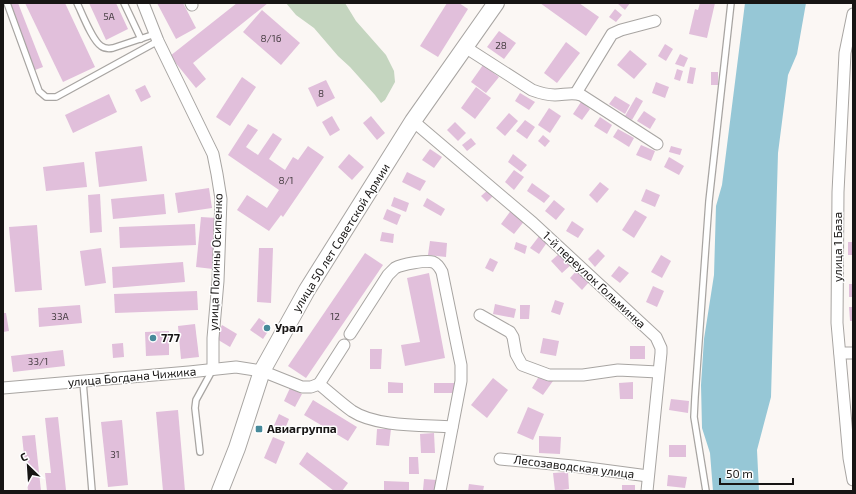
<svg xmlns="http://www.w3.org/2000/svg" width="856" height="494" font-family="'Exo 2',sans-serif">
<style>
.green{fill:#c4d5bf}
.water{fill:#96c7d6}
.building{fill:#e1bfdb}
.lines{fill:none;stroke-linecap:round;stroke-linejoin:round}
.lane-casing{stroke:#a8a5a2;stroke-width:8}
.street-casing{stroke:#a8a5a2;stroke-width:13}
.secondary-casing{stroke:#a8a5a2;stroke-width:18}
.lane{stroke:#fff;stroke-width:5.5}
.street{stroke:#fff;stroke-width:11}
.secondary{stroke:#fff;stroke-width:16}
.poi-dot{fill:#478a9a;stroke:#fff;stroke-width:1.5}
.labels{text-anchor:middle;stroke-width:3;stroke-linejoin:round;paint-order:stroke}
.number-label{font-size:10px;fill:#4a4046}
.street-label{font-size:12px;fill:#171514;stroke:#fff}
.poi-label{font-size:12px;font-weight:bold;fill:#171514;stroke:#fff;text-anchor:start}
</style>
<rect width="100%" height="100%" fill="#fbf7f4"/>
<polygon class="green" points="286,3 345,3 356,21 386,55 394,71 395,82 385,100 381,103 375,95 350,67 338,56 314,28 296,15"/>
<polygon class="water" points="745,3 806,3 797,54 788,75 778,153 771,397 757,450 759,491 713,491 710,453 702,428 701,385 704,339 714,275 716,206 722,185"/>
<g class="building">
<polygon points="14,3 18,3 43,67 35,70 9,5"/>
<polygon points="25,3 65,3 95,67 63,82"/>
<polygon points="89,3 116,3 128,29 106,40"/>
<polygon points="157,3 183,3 196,28 176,39"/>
<polygon points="237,3 268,3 193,63 206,79 196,88 170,56"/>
<polygon points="447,3 459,3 468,9 438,57 420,46"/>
<polygon points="540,3 579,3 599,17 586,36"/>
<polygon points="617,3 630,3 625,10"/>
<polygon points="700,3 715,3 707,38 689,34 695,9 698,10"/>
<polygon points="615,9 622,15 616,22 609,17"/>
<polygon points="262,10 300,43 281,65 243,32"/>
<polygon points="499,31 516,43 504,59 487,47"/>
<polygon points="566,42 580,53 557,83 544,73"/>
<polygon points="665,44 673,49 666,61 658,56"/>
<polygon points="630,50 647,64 634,79 617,65"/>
<polygon points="680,54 688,58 684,67 675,64"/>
<polygon points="483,65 499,77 486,93 471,82"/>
<polygon points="690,67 696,68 693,84 687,83"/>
<polygon points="677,69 683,71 680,81 674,79"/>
<rect x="711" y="72" width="7" height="13"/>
<polygon points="242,77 256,87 230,126 216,117"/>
<polygon points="326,80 335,98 317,107 308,88"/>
<polygon points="656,82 669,87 665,98 652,93"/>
<polygon points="145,85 151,97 141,102 135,90"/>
<polygon points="476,87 491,98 475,119 461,108"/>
<polygon points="520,93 535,102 529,110 515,101"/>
<polygon points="109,94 117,112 73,133 65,115"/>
<polygon points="615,96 630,105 625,114 609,104"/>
<polygon points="636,97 643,101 632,120 625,116"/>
<polygon points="581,102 590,109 582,120 573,114"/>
<polygon points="549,108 561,116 550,133 538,125"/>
<polygon points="644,111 656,119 650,129 637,121"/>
<polygon points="509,113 518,121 505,136 496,128"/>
<polygon points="332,116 340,130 330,136 322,122"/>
<polygon points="371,116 385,133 377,140 363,123"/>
<polygon points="600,117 612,125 607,134 594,126"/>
<polygon points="525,120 535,127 527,139 516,131"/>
<polygon points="455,122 466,133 458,141 447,130"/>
<polygon points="248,124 258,130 246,147 258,155 273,133 282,139 269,159 285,170 293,157 298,160 308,146 324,157 283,217 281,215 269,231 237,210 247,195 267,208 279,190 228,155"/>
<polygon points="618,129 634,138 629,147 613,137"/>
<polygon points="543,135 550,141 545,147 538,141"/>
<polygon points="471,138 476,144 467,151 462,145"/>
<polygon points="641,145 655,151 651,161 636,155"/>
<polygon points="142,146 147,181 99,187 95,152"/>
<polygon points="671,146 682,149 680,155 669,152"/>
<polygon points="430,149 442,157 434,168 422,160"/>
<polygon points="349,154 364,167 352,180 338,167"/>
<polygon points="513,154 527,165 521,172 508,162"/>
<polygon points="669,157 684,166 679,175 664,167"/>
<polygon points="84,162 87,187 46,191 43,167"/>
<polygon points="514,170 524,177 514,190 505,182"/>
<polygon points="407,172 426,181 420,191 402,182"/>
<polygon points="600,182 609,189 597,203 589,195"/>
<polygon points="532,183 550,196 544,203 527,191"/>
<polygon points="209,188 212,208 178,213 175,193"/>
<polygon points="646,189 660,195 655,207 641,201"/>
<polygon points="488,190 493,196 487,202 481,196"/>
<polygon points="100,194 102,232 90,233 88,195"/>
<polygon points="164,194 166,214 113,219 111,199"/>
<polygon points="394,197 409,203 406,212 391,206"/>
<polygon points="427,198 445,209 441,216 423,206"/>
<polygon points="554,200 565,209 556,220 545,211"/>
<polygon points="387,209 401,215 397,225 383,219"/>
<polygon points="512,209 526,219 514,234 501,224"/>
<polygon points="635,210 647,217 634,238 622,230"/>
<polygon points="201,217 217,218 213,269 196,267"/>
<polygon points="572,221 584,229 578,238 566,231"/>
<polygon points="195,224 196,245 120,248 119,227"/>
<polygon points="37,225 42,290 15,292 9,227"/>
<polygon points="382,232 394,234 393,243 380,241"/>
<polygon points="540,235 548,241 539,254 530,248"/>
<polygon points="430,241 447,243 446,257 428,255"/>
<polygon points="516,242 527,246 525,254 514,249"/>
<rect x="848" y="242" width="5" height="13"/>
<polygon points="101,248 106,283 85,286 80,251"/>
<polygon points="259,248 273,248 271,303 257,302"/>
<polygon points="598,249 605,256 595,267 588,259"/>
<polygon points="561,252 572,264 562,273 551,261"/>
<polygon points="365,253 383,265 306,378 288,366"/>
<polygon points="661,255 671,261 662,278 651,272"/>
<polygon points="490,258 498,262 493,272 485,268"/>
<polygon points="183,262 185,282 113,288 112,267"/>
<polygon points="619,266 629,273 620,283 611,276"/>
<polygon points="577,270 589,282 582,290 570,278"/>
<polygon points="429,273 445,358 405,366 401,345 420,342 407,278"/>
<rect x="849" y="284" width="4" height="13"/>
<polygon points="653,286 664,291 657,307 646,302"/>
<polygon points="197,291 198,310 115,313 114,294"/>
<polygon points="555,300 564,303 560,315 551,312"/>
<polygon points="495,304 516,309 514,318 493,314"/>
<polygon points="80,305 82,323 39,327 38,308"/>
<polygon points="520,305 530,305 529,319 520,319"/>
<polygon points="849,307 853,307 853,321 850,321"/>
<polygon points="3,313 6,313 9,331 3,332"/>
<polygon points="259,318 271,327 263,339 250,330"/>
<polygon points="195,324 199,357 181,359 178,326"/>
<polygon points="222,325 237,334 230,347 215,338"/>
<polygon points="169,331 169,355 146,356 145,332"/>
<polygon points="543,338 559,341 556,356 540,353"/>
<polygon points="123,343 124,357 113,358 112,344"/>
<rect x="630" y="346" width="15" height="13"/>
<polygon points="370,349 382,349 381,369 370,369"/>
<polygon points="63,350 65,366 13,372 11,356"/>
<polygon points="541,373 553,381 543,395 532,388"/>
<polygon points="493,378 508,390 487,418 471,405"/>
<polygon points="388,382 403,383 403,393 388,393"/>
<polygon points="633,382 633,399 620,399 619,383"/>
<rect x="434" y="383" width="20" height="10"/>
<polygon points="290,388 302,394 295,407 284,401"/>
<polygon points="671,399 689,401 688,413 669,410"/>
<polygon points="313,400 357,427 348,441 304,415"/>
<polygon points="528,407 544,414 533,440 517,433"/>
<polygon points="178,410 185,491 163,491 156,412"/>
<polygon points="279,414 289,419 283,434 272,430"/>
<polygon points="58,417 66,490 47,491 45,473 51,473 45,418"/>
<polygon points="122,420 128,485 108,487 101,422"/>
<polygon points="377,429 391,429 389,446 376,445"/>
<polygon points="434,433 435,453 421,453 420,434"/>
<polygon points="35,435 41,491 28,491 22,436"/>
<polygon points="539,436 561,437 560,454 539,453"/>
<polygon points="273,437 285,442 276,464 264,458"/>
<rect x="669" y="445" width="17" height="12"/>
<polygon points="307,452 348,483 342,491 334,491 299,464"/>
<polygon points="409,457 418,457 419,474 409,474"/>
<polygon points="568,472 569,489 555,491 553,473"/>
<polygon points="668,475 687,477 685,488 667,486"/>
<polygon points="424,479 437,480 436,491 423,490"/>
<polygon points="384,481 409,482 409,491 384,491"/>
<polygon points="469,484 484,486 483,491 468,491"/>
<rect x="622" y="485" width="13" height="6"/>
</g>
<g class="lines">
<g class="lane-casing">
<g id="lane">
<polyline points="7,3 39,91 46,97 56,97 158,41"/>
<path d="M77 3C82 13 92 40 101 46 105 49 108 49 113 48L155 34"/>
<polyline points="124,3 141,39"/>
<polyline points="83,382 92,491"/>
<polyline points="200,452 195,408 196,400 213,369"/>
<polyline points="706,491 694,417 695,397 709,201 731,3"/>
</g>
</g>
<g class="street-casing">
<g id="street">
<polyline points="143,3 158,41 213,154 217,174 221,199 218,281 213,338 213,369"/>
<polyline points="191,3 192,5"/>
<polyline points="853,14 845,53 838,192 837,323 849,458 853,480"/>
<path d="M465 47 532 90C540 93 546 95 555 95 564 95 572 92 581 95L657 144"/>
<polyline points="576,93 612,34 621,30 655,21"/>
<polyline points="413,121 533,223 656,337 661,348 661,353 647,491"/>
<polyline points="480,315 510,332 513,337 516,354 522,365 549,375 583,375 618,370 658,372"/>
<path d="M350 334 388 275C390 273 393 270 395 268 402 264 426 260 433 262 438 264 440 268 442 272L461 365V381L440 491"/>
<polyline points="840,353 853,353"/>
<polyline points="319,384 344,345"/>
<path d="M3 388 189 372 236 367 262 371 302 387H311L319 384C330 393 341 403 352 411 376 427 423 425 452 427"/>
<polyline points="500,459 573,466 648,476"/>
</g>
</g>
<g class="secondary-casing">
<polyline id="secondary" points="220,491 237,448 262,371 307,290 413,121 496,3"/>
</g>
<use href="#lane" class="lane"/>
<use href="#street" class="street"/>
<use href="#secondary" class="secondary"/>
</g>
<g class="poi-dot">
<circle cx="267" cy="328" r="4"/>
<circle cx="153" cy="338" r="4"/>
<rect x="255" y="425" width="8" height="8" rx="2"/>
</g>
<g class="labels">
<g class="number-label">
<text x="109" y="20">5А</text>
<text x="271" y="42">8/1б</text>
<text x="501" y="49">28</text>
<text x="321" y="97">8</text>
<text x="286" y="184">8/1</text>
<text x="60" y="320">33А</text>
<text x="335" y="320">12</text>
<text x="38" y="365">33/1</text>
<text x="115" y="458">31</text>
</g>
<g class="street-label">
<text transform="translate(341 238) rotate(-58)" y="4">улица 50 лет Советской Армии</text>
<text transform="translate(838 247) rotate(-90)" y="4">улица 1 База</text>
<text transform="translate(216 262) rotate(-88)" y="4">улица Полины Осипенко</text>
<text transform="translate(594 280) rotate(43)" y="4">1-й переулок Гольминка</text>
<text transform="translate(132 377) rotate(-5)" y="4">улица Богдана Чижика</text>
<text transform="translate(574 467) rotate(7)" y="4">Лесозаводская улица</text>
</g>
<g class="poi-label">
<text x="275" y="332">Урал</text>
<text x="161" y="342">777</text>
<text x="267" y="433">Авиагруппа</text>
</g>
</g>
<rect width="856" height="494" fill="none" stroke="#171514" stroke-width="8"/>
<g transform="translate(28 466) rotate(335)" stroke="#ffffff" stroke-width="3" paint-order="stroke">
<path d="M0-3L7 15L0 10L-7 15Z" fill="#171514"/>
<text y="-6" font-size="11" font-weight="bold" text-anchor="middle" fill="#171514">С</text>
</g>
<path d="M720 478v6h73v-6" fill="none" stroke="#171514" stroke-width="2"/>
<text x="726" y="478" font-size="12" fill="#171514" stroke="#ffffff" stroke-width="3" paint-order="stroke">50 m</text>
</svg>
